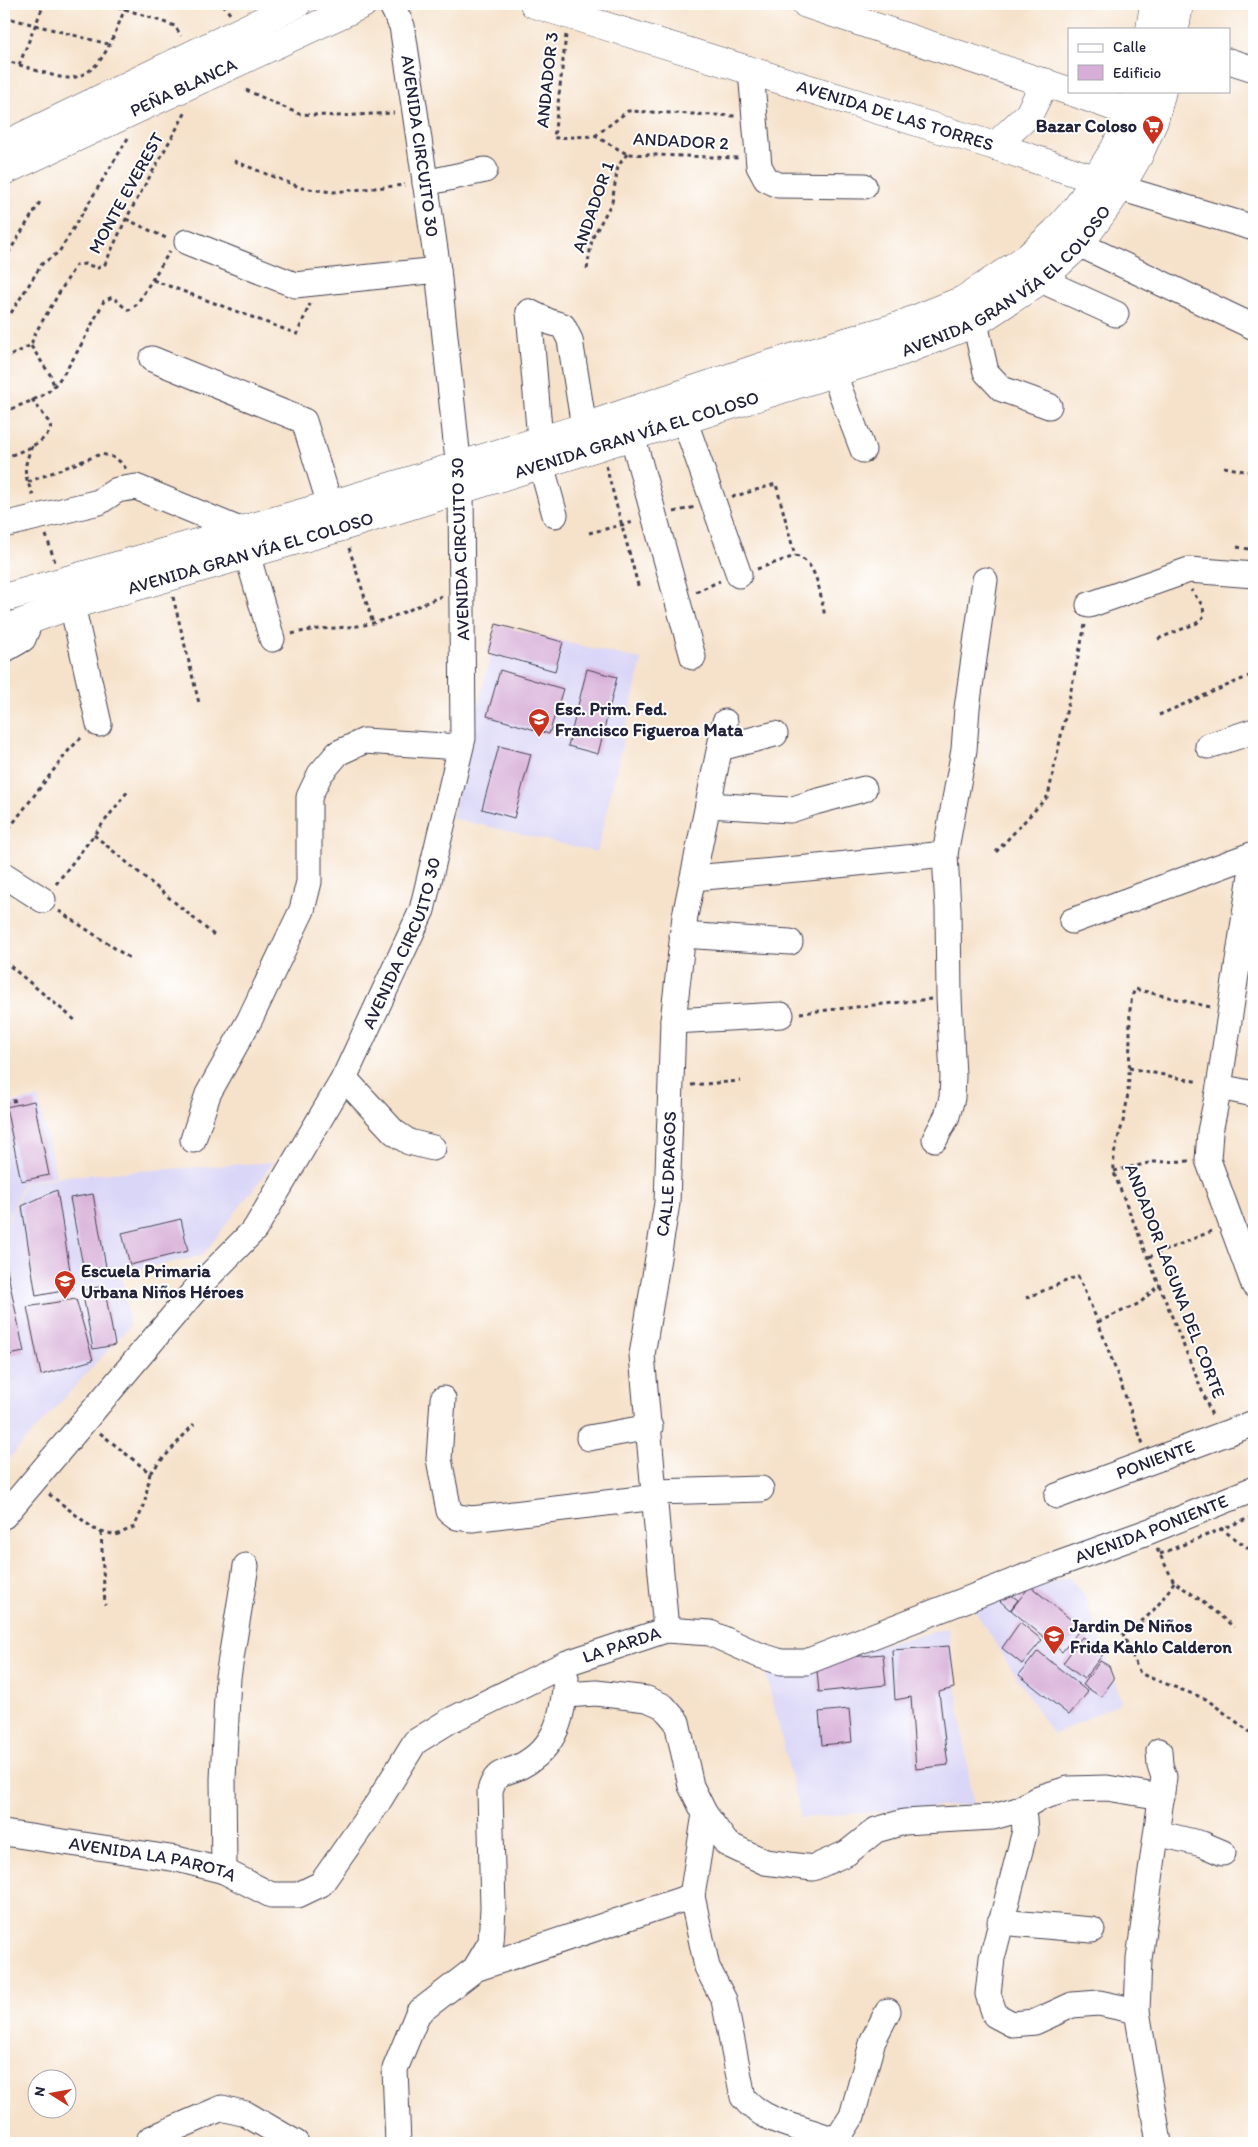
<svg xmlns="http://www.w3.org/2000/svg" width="1258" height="2147" font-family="Itim,sans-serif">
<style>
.built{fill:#dad6f7}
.building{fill:#d7aed8}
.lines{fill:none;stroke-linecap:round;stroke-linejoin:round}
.minor-casing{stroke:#423f51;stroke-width:27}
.major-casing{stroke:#423f51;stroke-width:29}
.path{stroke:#423f51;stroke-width:3;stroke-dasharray:4 4;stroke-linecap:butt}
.minor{stroke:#fff;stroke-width:25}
.major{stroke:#fff;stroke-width:28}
.labels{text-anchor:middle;stroke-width:4;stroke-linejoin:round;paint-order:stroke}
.street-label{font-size:18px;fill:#22223b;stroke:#fff}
.poi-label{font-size:18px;font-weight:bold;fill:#22223b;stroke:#fff;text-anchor:start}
</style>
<rect width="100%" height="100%" fill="#fff"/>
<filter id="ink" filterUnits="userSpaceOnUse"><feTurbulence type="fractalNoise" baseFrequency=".02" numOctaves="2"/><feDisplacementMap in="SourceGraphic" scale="10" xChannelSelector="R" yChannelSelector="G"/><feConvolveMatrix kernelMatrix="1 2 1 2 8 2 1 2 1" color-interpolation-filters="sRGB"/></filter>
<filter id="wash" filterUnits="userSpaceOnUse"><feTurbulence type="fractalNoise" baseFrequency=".0096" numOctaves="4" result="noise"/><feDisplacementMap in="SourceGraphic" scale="20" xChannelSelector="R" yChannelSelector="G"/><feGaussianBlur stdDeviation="1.12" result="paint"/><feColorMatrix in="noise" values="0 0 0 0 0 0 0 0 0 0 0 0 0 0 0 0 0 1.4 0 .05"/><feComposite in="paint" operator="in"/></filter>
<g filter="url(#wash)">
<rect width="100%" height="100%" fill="#f6e2cb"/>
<g class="built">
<polygon points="497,626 642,660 597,852 452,818"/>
<polygon points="38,1098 56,1176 23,1183 9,1218 4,1218 4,1104"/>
<polygon points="274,1162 202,1256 121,1273 130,1326 4,1464 4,1220 10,1219 25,1183 66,1176"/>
<polygon points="1069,1577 1084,1595 1122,1702 1053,1735 973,1608"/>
<polygon points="948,1628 973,1804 801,1818 766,1674"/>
</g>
<g id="blocks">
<g class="building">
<polygon points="496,624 563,642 555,671 488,652"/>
<polygon points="587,669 617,677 598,754 568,746"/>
<polygon points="500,670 563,689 549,734 487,716"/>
<polygon points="499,746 531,754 514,818 482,809"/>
<polygon points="34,1101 49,1175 21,1181 6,1107"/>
<polygon points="57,1190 73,1289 36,1296 22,1206"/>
<polygon points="93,1194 106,1267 84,1271 70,1198"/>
<polygon points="181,1219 188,1251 130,1265 122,1233"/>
<polygon points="4,1255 24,1352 4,1356"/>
<polygon points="104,1286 115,1345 93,1349 82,1290"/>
<polygon points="76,1299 93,1360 41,1375 27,1307"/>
<polygon points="1030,1586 1081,1628 1062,1652 1011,1610"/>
<polygon points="1007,1592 1018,1600 1010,1610 1000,1601"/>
<polygon points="1020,1622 1042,1640 1022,1664 1002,1648"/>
<polygon points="1082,1637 1104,1653 1084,1679 1063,1663"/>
<polygon points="949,1646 954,1688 939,1692 948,1765 916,1769 911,1697 895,1700 892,1650"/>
<polygon points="1038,1651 1088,1692 1069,1715 1019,1675"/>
<polygon points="883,1654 886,1685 819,1692 816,1660"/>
<polygon points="1100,1661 1109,1666 1114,1679 1101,1697 1083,1685"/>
<polygon points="849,1709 852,1742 822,1745 819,1712"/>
</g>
</g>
</g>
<g filter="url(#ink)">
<use href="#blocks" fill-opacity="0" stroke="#423f51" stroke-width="1"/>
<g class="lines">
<g class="minor-casing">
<g id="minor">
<polyline points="1229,61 1254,69"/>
<polyline points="751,71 759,166 766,179 778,185 864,186"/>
<polyline points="425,183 485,170"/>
<polyline points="1120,188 1254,228"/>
<polyline points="1062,236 1254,327"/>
<polyline points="187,242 295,285 438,270"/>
<polyline points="1041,280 1116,314"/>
<polyline points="529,312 550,322 563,326 570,340 584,427"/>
<polyline points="529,312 540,440"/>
<polyline points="975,323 986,372 1002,389 1049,406"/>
<polyline points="152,359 304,421 330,505"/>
<polyline points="833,372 863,450"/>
<polyline points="684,419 739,575"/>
<polyline points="632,435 693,657"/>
<polyline points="541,464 555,515"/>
<polyline points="4,525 99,502 117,490 136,487 240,530"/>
<polyline points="247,554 272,639"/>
<polyline points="72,605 99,724"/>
<polyline points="1089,605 1189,570 1254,575"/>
<polyline points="4,650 23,639 31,619"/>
<polyline points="1208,746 1254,731"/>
<polyline points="720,748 775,734"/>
<polyline points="708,805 790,810 815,802 864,789"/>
<polyline points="1254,855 1219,1087 1210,1132 1208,1160 1254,1285"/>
<polyline points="4,875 43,900"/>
<polyline points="693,878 808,868 945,854"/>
<polyline points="1072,921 1254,854"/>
<polyline points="682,935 790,942"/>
<polyline points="673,1021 781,1015"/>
<polyline points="344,1078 394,1132 409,1142 433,1148"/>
<polyline points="1219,1087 1254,1094"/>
<polyline points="935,1139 947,1116 952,1098 953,1076 949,997 948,909 945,854 964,750 967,708 985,580"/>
<polyline points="193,1140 208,1094 250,1019 302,910 309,882 309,797 320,774 338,753 364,741 460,747"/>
<polyline points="443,1399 439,1459 449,1511 457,1517 472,1519 656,1497"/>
<polyline points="589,1438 650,1427"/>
<polyline points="655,1492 761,1489"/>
<path id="s1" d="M1057 1496 1254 1423"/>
<path id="s2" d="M4 1516 196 1289 255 1229 344 1078 422 910 463 738 461 489 438 270 415 112 402 26 391 4"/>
<path id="s3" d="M666 1630 642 1355 667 1203 673 1021 685 916 725 722"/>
<polyline points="565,1695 596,1693 647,1699 663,1706 677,1722 691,1786 705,1814 727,1844 765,1862 813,1868 847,1853 876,1830 904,1822 993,1817 1018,1810 1039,1798 1068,1789 1107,1788 1162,1797"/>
<polyline points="1018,1810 1024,1819 1025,1831 992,1958 988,1994 995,2015 1012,2024 1035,2022 1072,2005 1099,2003 1137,2011"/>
<path d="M705 1814 692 1896 707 1967 724 2000 743 2097C765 2125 805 2127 836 2141L837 2143"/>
<path id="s4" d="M4 1833 177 1859 224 1871 271 1895H298L321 1884 377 1804 415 1742 449 1721 567 1663 666 1630 710 1633 759 1655 781 1662H806L1050 1567 1150 1531 1254 1489"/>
<polyline points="1157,1833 1202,1844 1223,1853"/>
<polyline points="224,1871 223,1779 228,1677 246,1566"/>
<polyline points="1000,1922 1092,1930"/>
<polyline points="475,1969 692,1896"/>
<polyline points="836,2141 852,2116 873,2040 888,2011"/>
<polyline points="147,2143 150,2139 222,2108 246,2114 296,2143"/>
<path d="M398 2143 395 2069 418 2013 475 1969 491 1942 493 1908 490 1791C496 1769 504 1775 521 1766 557 1747 563 1716 566 1678"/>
<polyline points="1159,2143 1137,2011 1139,1959 1164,1777 1160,1765 1159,1751"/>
</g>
</g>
<g class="major-casing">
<g id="major">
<path id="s5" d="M534 4 995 146 1113 185"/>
<polyline points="806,4 1069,91"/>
<polyline points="1150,29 1154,4"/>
<polyline points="1175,29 1179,4"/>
<polyline points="1070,91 1148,119"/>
<polyline points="4,145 297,4"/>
<polyline points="995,146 1029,114 1045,82"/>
<path id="s6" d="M4 171 363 4"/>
<polyline points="4,598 330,505 584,427 761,367 893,328 963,300 1028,257 1055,232 1077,207 1115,148 1130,113 1136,91"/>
<path id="s7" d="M4 629 72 605 342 527 901 352 975 323 1041 280 1080 244 1120 188 1138 157 1154 121 1162 91"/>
</g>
</g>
<g class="path">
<polyline points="110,4 175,26 181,36"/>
<polyline points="223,4 230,14"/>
<polyline points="4,17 108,44"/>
<polyline points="566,35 554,138 595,136 627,154 739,158"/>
<path d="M4 60C18 64 56 78 68 78 104 77 115 30 127 4"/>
<polyline points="19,65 44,4"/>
<polyline points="246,90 299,114 337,116 394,113"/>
<polyline points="595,136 628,111 736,116"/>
<polyline points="234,161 302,188 333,192 405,185"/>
<polyline points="126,219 168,239"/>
<polyline points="4,260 40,202"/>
<polyline points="587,269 592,239 612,202 618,166 627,154"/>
<polyline points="153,280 297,334 310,304"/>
<polyline points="11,313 42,264 59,252 128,138"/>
<polyline points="31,346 51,376 54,386"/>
<polyline points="4,359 31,345 34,335 76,265 85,264 98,268 105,264 126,219 187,110"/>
<path d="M4 412C17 406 34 401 46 393 66 380 92 323 104 301L112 297C119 301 122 307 129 310L137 304 170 251"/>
<path d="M32 446C22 471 24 473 34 498"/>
<path d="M4 458C19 452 45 444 51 428L48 421 32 399"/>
<polyline points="606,466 639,589"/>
<polyline points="1224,467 1254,473"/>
<path d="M28 482 101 454C112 456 120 459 126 469"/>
<polyline points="732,497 776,484 795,556"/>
<polyline points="674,512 695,507"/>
<polyline points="589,533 634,522"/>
<polyline points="46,535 55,562"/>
<polyline points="1237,547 1254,550"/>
<polyline points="349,548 373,623"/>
<path d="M795 556C818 561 820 596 825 616"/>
<polyline points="757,569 795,556"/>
<polyline points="696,592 720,581"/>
<polyline points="173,597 199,703"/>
<path d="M292 634C318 626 346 630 373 623 396 617 419 605 442 596"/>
<polyline points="1158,639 1197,623 1204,616 1203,606 1191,590"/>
<polyline points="1159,715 1254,674"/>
<polyline points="4,835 69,750 83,736"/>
<polyline points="94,835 215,936"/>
<polyline points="996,852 1048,796 1085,625"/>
<polyline points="56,884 128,791"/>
<polyline points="59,911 131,959"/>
<polyline points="4,961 76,1021"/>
<path d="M1210 1007 1135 989C1128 1004 1130 1021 1130 1038 1129 1063 1130 1088 1125 1112 1121 1137 1110 1148 1115 1176L1213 1418"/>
<polyline points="800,1013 931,999"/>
<polyline points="1129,1068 1199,1082"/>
<polyline points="691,1085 741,1081"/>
<polyline points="4,1102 19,1100"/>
<polyline points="1114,1171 1153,1162 1190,1161"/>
<polyline points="1149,1257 1212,1231"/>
<polyline points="1026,1298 1078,1276 1098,1322 1143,1444"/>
<polyline points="1098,1322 1140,1303 1160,1284"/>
<polyline points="100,1433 150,1473"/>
<polyline points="150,1473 194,1424"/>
<polyline points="49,1494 94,1529 116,1535 134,1527 144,1506 150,1473"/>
<polyline points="1220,1528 1254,1552"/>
<polyline points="101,1532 105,1605"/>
<polyline points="1157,1549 1174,1582 1195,1596 1234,1627"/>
<polyline points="1160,1554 1254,1516"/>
<path d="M1174 1582C1160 1605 1146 1621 1123 1634L1137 1667 1140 1673 1148 1677 1206 1699 1254 1735"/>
</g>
<use href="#minor" class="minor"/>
<use href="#major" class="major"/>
</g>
</g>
<defs>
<g id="supermarket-pin" transform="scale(1.125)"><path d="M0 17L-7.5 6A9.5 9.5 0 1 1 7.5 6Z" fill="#c8321e" stroke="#fff"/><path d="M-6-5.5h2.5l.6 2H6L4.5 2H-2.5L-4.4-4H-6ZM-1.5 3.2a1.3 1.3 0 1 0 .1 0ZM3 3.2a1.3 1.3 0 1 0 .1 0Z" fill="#fff"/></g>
<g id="school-pin" transform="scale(1.125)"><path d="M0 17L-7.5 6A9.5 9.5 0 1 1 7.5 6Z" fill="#c8321e" stroke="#fff"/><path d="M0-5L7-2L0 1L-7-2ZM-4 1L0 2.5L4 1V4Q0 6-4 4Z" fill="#fff"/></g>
</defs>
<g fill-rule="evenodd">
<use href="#supermarket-pin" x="1153" y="126"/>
<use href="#school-pin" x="539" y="719"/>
<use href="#school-pin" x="65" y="1281"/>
<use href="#school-pin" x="1054" y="1636"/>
</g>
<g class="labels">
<g class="street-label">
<text transform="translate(547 80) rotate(-84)" y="6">ANDADOR 3</text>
<text dy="6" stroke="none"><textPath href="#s6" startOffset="198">PEÑA BLANCA</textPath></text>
<text dy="6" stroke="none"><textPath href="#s5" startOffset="378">AVENIDA DE LAS TORRES</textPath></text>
<text transform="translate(681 141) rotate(3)" y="6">ANDADOR 2</text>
<text transform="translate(420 146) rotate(82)" y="6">AVENIDA CIRCUITO 30</text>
<text transform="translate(126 193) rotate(-61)" y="6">MONTE EVEREST</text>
<text transform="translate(593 207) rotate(-71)" y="6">ANDADOR 1</text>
<text dy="6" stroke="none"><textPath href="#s7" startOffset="1068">AVENIDA GRAN VÍA EL COLOSO</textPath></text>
<text dy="6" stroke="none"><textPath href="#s7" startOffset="662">AVENIDA GRAN VÍA EL COLOSO</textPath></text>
<text transform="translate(460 549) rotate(-92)" y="6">AVENIDA CIRCUITO 30</text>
<text dy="6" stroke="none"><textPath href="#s7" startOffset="258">AVENIDA GRAN VÍA EL COLOSO</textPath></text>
<text dy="6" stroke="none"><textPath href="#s2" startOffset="704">AVENIDA CIRCUITO 30</textPath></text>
<text dy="6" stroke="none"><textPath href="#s3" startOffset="459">CALLE DRAGOS</textPath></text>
<text transform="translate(1175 1281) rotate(69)" y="6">ANDADOR LAGUNA DEL CORTE</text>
<text dy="6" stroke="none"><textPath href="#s1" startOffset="105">PONIENTE</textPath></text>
<text dy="6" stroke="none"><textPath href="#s4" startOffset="1291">AVENIDA PONIENTE</textPath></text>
<text dy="6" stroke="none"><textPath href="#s4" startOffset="728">LA PARDA</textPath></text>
<text dy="6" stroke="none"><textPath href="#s4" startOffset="151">AVENIDA LA PAROTA</textPath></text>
</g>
<g class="poi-label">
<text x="1137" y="132" text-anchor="end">Bazar Coloso</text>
<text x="555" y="715">Esc. Prim. Fed.<tspan x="555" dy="21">Francisco Figueroa Mata</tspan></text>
<text x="81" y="1277">Escuela Primaria<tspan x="81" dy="21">Urbana Niños Héroes</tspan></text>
<text x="1070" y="1632">Jardin De Niños<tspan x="1070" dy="21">Frida Kahlo Calderon</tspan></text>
</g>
</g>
<rect width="1258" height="2147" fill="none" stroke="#fff" stroke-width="20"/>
<rect x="1068" y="28" width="162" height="65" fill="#ffffff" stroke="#a7a7b1"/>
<rect x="1078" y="44" width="25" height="8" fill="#ffffff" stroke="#a7a7b1"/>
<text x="1113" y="52" font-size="15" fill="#22223b">Calle</text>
<rect x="1078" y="65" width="25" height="15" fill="#d7aed8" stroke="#a7a7b1"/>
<text x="1113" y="78" font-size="15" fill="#22223b">Edificio</text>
<g transform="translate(52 2094) rotate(281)"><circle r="24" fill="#ffffff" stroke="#a7a7b1"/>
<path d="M0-4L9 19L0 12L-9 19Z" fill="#c8321e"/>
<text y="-8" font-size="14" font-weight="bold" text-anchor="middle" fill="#22223b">N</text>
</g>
</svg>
